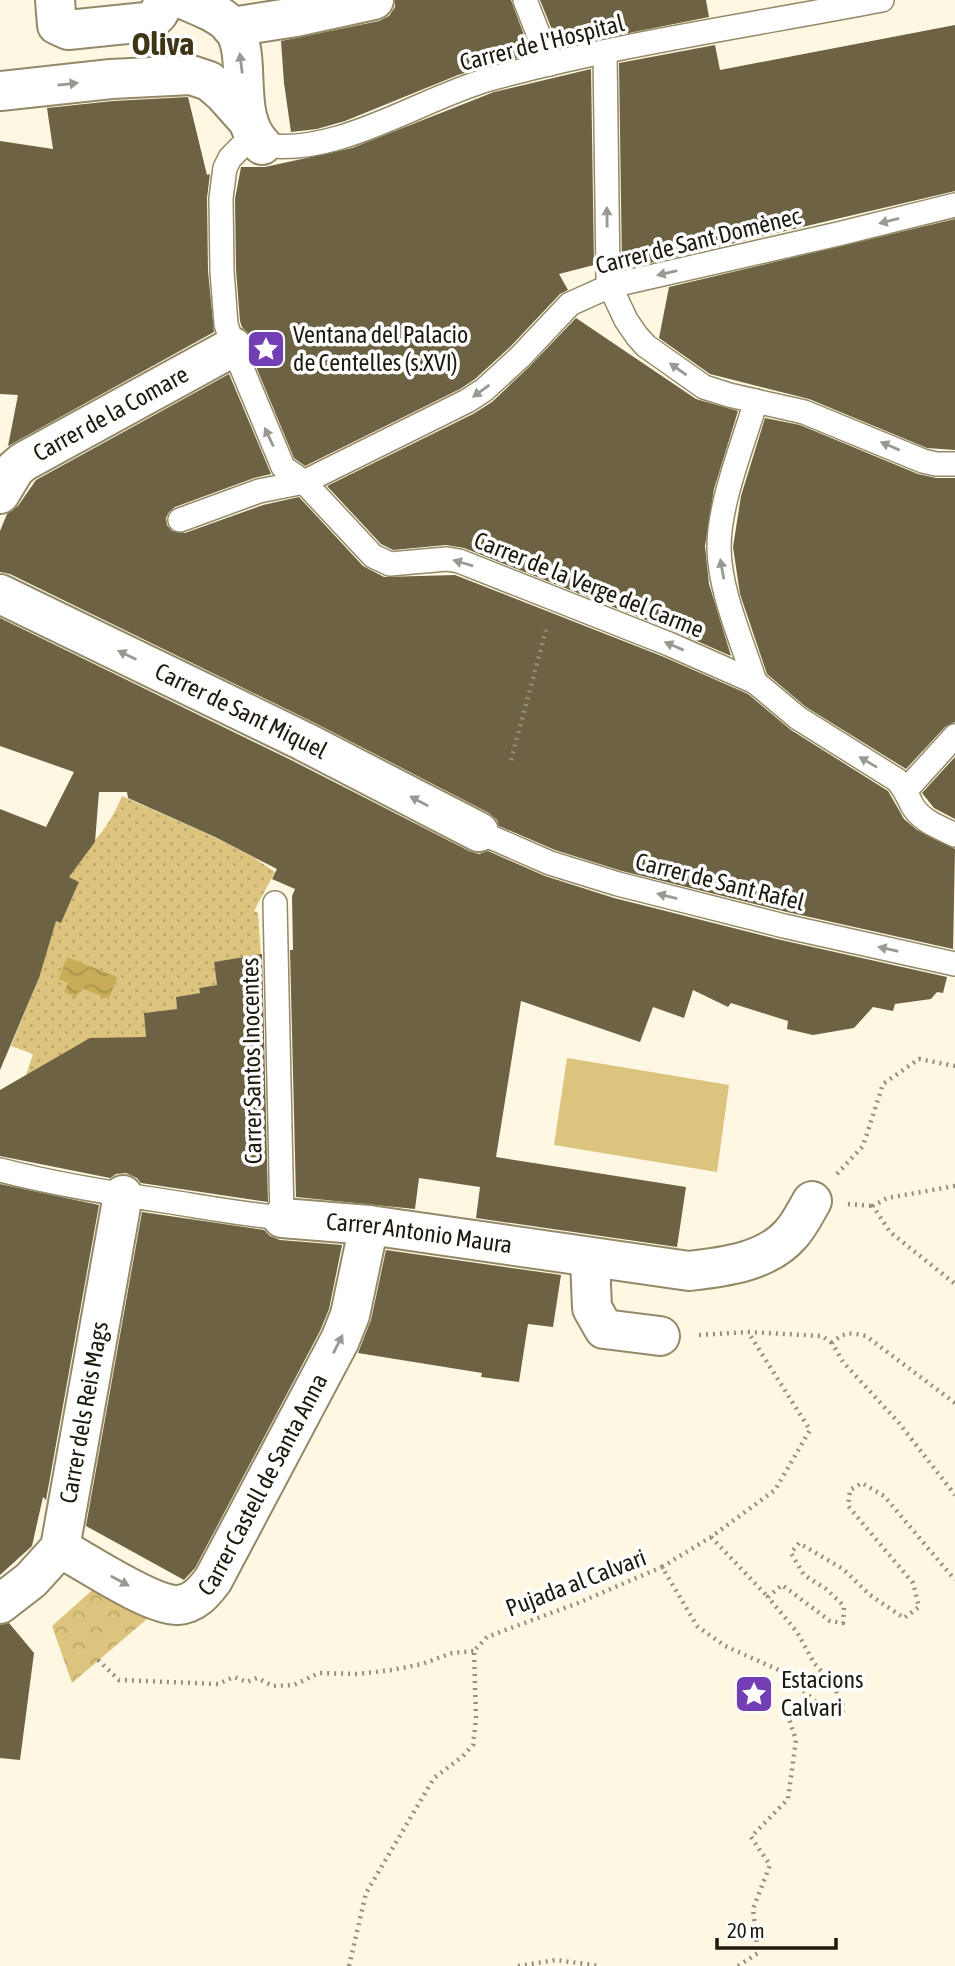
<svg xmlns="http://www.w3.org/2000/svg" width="955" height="1966" font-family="'Asap Condensed',sans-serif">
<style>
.grass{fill:#dcc47e}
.park{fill:url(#park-crowns)}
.garden{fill:url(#garden-dots)}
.water{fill:url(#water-waves)}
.building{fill:#6d6244}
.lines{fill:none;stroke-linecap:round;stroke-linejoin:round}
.service-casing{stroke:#938868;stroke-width:26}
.minor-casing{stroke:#938868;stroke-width:42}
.path{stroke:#958f7e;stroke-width:4.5;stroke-dasharray:2 5;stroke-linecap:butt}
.service{stroke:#fff;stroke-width:23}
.minor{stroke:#fff;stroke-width:38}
.oneway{fill:#9a9893}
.labels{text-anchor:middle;stroke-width:7;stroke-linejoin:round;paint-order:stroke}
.street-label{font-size:24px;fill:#1f1a0e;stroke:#fff}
.poi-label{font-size:24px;fill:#1f1a0e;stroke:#fff;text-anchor:start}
.district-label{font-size:32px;font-weight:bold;fill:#3e3416;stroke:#fff}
</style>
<defs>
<pattern id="park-crowns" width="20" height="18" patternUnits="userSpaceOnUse" patternTransform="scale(1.75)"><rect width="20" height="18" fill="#dcc47e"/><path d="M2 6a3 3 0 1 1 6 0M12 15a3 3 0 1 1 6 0" fill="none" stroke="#bca86c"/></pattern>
<pattern id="garden-dots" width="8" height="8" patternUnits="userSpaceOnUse" patternTransform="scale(1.75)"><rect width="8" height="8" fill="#dcc47e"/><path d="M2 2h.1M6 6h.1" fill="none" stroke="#bca86c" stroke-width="1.8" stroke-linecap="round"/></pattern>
<pattern id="water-waves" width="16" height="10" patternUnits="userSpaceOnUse" patternTransform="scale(1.75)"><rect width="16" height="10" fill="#c8ac57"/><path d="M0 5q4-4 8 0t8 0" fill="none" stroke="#ab934b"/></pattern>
</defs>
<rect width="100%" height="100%" fill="#fef7e2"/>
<polygon class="grass" points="567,1058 729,1085 717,1172 554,1145"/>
<polygon class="park" points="98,1585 147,1619 72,1683 52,1626"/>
<path class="garden" d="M122 796 212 836 253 857 275 872 254 911 258 913 261 955 214 962 217 985 199 988 200 993 176 997 177 1009 145 1013 146 1037 24 1081 33 1054 11 1046 39 978 0 942 38 913 61 923 79 882 59 873C89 849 107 832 122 796Z"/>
<polygon class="water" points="67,957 117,977 109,999 81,988 76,997 64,992 68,983 59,979"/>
<g class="building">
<polygon points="395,0 511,0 531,54 458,75 345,121 317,129 291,132 284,83 281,41 379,21 389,16 395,7"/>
<polygon points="540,0 706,0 709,17 559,47"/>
<polygon points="955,25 955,191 624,269 622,267 619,63 715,45 720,70"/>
<polygon points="591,69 594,265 559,274 568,290 560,294 510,347 475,379 460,389 305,466 294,458 252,357 255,347 252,337 242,327 240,321 236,270 235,199 241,167 265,167 352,148 494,92"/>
<polygon points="188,97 207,175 210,174 207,198 208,271 214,332 8,446 18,395 0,394 0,141 53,149 47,108 113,101"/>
<polygon points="955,219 955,450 927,448 809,399 710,374 659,338 669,287"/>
<polygon points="576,318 696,399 738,411 714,489 705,546 709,584 731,656 674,631 464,548 446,545 393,550 381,544 327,486 473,414 492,402 529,367"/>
<polygon points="229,374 271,474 254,478 175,507 169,512 166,518 167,525 172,531 185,533 263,505 299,497 363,566 384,577 455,575 664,657 748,694 791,730 888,791 904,819 917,830 955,849 953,949 787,912 622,871 555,850 499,826 497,820 489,813 313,722 10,574 0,572 0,531 7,514 18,506 36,480"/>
<polygon points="765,418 800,425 918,474 936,478 955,478 955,722 945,727 906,769 806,707 767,674 740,594 733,547 741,496"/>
<polygon points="0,618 293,761 469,851 479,854 488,851 545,876 614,898 781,940 947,977 943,993 937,992 931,999 895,1004 893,1011 873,1007 854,1028 813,1035 787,1029 788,1021 731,1003 728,1007 693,990 684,1018 653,1007 640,1042 521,1001 496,1157 686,1187 677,1247 476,1218 480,1187 419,1178 415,1209 296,1197 290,950 293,950 292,896 295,889 272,879 277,869 215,837 128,798 127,792 99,792 95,842 69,877 79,882 61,923 56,921 39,978 0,1070 0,809 46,827 74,772 0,746"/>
<polygon points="955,757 955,819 934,808 922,793"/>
<polygon points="262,954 268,1202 141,1183 137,1178 126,1173 116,1174 110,1178 0,1156 0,1090 90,1038 146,1037 144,1013 177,1009 176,997 200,993 199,988 217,985 214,962"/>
<polygon points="0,1184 99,1205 46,1500 43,1497 32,1546 0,1575"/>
<polygon points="142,1212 264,1230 270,1236 280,1240 342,1245 329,1309 320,1331 195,1568 184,1580 86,1526"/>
<polygon points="386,1250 561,1275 553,1327 528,1324 519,1382 481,1377 482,1373 358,1353 371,1320"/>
<polygon points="9,1623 34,1653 20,1760 0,1758 0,1625"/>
</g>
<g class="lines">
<g class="service-casing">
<g id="service">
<polyline points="525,0 550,64"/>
<polyline points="605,52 608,277 610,286 626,320 637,336 646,346 704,387 729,395 804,412 923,461 936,464 955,464"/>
<path d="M253 135 230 158 225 168 221 198 222 271 226 324 233 347 283 467 304 482 373 556 390 564 447 559 459 561 669 644 755 682 798 718 897 780C905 789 907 795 912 805 921 821 939 827 955 835"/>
<path d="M262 145C338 157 419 99 490 79 617 44 752 25 882 0"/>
<polyline points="180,520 259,491 304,482 467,401 484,390 520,357 570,304 610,286 838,234 955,205"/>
<path d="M755 682C742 641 719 590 719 547 719 503 743 444 756 401"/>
<polyline points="906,790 955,736"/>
<polyline points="479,832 550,863 618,884 784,926 955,964"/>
<path d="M0 1170C54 1184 109 1193 165 1201 204 1207 242 1214 282 1218L275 903"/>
</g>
</g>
<g class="minor-casing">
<g id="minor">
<path d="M55 0 57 25 68 30 146 22C158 17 161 12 163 0"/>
<path d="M185 0C200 7 220 13 232 27 254 54 231 114 262 145"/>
<polyline points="231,27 296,17 374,0"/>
<polyline points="0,91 111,79 191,75 209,81 224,94 248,121"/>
<path id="s1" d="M0 494 15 469 23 462 233 347"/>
<path id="s2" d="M0 594 303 741 479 832"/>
<path id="s3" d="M282 1218 369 1225 689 1271C724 1267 767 1262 791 1234 800 1224 806 1211 812 1201"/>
<polyline points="590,1258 592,1308 604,1329 660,1336"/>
<path id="s4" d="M60 1548C86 1562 151 1606 178 1605 194 1604 204 1592 213 1580L340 1340 350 1315 369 1225"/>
<path id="s5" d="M0 1604 31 1580 60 1548 123 1195"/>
</g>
</g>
<g class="path">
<polyline points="511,760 546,630"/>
<polyline points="837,1174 863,1146 883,1084 919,1059 955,1066"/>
<polyline points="955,1186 887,1198 873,1206 890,1232 955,1284"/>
<polyline points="848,1204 873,1206"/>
<polyline points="699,1335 748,1332 822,1336 832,1343"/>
<path d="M955 1403 866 1336C850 1332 844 1332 832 1343L843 1362 899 1423 955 1495"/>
<polyline points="711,1537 768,1597"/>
<polyline points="662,1567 711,1537 775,1490 810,1430 748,1332"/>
<polyline points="98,1660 119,1680 218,1684 234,1677 247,1682 257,1678 273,1686 294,1685 319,1673 358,1674 392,1670 422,1664 452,1653 474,1651"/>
<polyline points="349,1966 366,1893 434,1778 463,1756 473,1745 476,1719 474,1651 487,1637 578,1603 662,1567 697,1626 725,1646 781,1671 831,1715 845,1710 833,1684 814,1663 797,1632 768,1597 782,1585 830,1621 843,1623 844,1606 826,1589 804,1575 791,1553 799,1543 843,1569 870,1595 904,1618 919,1607 913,1583 848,1506 850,1490 862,1483 884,1496 955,1580"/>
<polyline points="518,1966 556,1960 600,1966"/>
<polyline points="738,1966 758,1953 753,1909 770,1865 751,1837 788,1799 796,1740 787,1713 815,1700"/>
</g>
<use href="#service" class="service"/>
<use href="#minor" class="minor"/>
</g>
<defs><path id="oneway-solid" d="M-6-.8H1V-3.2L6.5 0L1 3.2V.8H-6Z" transform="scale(1.75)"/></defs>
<g class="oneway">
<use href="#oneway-solid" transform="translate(241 63) rotate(-97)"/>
<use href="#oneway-solid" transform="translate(68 84) rotate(-6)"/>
<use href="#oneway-solid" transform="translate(607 217) rotate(-91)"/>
<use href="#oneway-solid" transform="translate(889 221) rotate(166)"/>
<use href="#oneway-solid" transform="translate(667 273) rotate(167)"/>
<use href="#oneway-solid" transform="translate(678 369) rotate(-145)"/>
<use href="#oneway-solid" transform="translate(481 391) rotate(144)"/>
<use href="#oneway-solid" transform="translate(269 437) rotate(-115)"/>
<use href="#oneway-solid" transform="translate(890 446) rotate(-157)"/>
<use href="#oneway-solid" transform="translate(463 563) rotate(-164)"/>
<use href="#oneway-solid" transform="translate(722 569) rotate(-100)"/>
<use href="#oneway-solid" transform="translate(674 646) rotate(-157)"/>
<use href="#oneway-solid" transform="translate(127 655) rotate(-154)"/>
<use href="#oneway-solid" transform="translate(868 762) rotate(-149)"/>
<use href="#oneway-solid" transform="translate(419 801) rotate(-152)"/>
<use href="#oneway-solid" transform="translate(667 896) rotate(-166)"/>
<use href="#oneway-solid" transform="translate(888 949) rotate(-167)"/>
<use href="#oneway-solid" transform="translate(338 1344) rotate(-63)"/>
<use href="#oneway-solid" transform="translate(120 1581) rotate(28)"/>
</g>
<defs>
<g id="sight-square" transform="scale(2.0125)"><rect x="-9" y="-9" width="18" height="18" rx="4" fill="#733db4" stroke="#fff"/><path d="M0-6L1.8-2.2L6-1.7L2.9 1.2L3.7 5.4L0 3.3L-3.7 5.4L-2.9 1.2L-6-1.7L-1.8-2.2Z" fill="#fff"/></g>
</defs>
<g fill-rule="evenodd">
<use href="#sight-square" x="266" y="349"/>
<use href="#sight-square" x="754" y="1694"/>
</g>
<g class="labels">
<g class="street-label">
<text transform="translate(542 43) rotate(-14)" y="8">Carrer de l'Hospital</text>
<text transform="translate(698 241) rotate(-14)" y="8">Carrer de Sant Domènec</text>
<text dy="8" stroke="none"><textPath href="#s1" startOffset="140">Carrer de la Comare</textPath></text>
<text transform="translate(589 585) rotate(22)" y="8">Carrer de la Verge del Carme</text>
<text dy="8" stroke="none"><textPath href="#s2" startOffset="268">Carrer de Sant Miquel</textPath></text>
<text transform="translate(720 882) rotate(14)" y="8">Carrer de Sant Rafel</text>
<text transform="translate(252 1061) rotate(-91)" y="8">Carrer Santos Inocentes</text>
<text dy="8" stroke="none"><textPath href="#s3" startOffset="138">Carrer Antonio Maura</textPath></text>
<text dy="8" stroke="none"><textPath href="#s5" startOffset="220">Carrer dels Reis Mags</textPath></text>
<text dy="8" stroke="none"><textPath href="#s4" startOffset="284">Carrer Castell de Santa Anna</textPath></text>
<text transform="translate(576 1583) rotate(-21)" y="8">Pujada al Calvari</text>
</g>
<g class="poi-label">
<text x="293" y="343">Ventana del Palacio<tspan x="293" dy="28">de Centelles (s.XVI)</tspan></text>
<text x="781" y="1688">Estacions<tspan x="781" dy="28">Calvari</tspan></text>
</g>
<g class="district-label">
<text x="163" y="55">Oliva</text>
</g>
</g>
<path d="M717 1938v10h119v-10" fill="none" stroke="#1f1a0e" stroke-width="3.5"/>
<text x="727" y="1938" font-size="21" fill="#1f1a0e" stroke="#ffffff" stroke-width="5" paint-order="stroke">20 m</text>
</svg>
